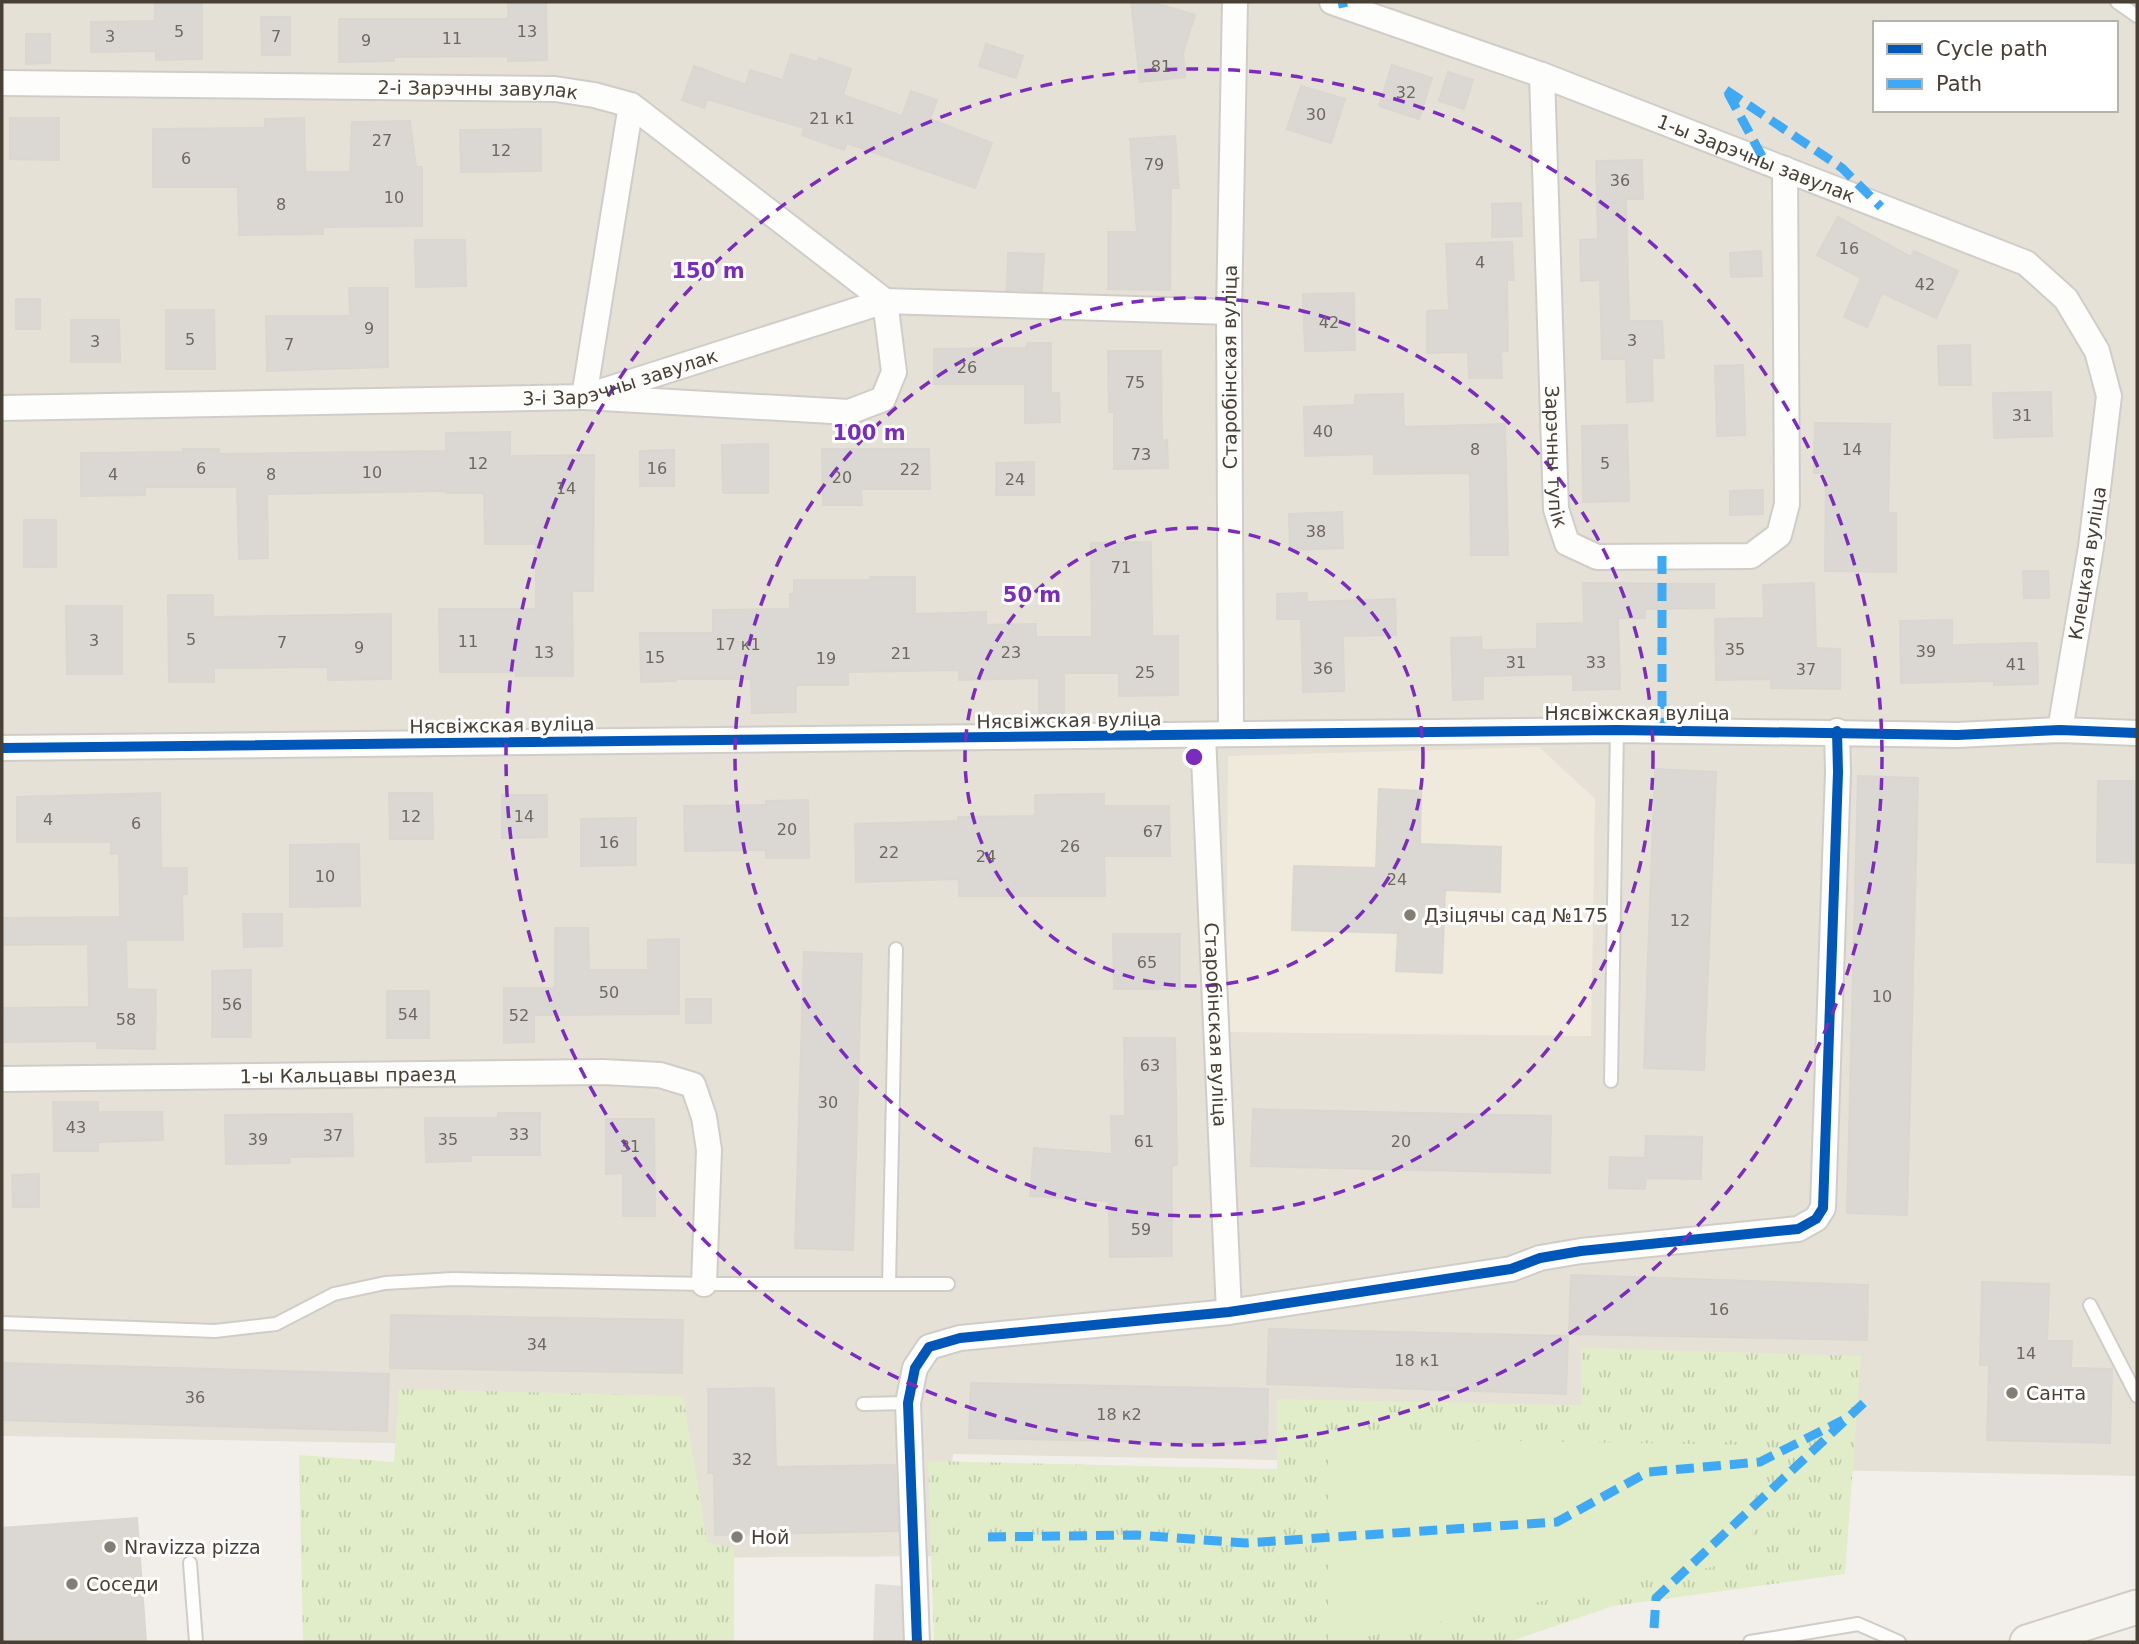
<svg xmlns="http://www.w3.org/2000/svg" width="2139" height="1644" font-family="'DejaVu Sans',sans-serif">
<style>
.residential{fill:#e6e1d7;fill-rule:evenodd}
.education{fill:#f0eadc}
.grass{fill:url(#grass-tufts)}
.park{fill:#e0edc8}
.parking{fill:#e1deda}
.building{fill:#dbd8d3;stroke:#dad6d0;stroke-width:2}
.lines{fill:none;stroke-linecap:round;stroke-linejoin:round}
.service-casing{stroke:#d0cdc8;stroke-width:16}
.minor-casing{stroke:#d0cdc8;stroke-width:28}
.secondary-casing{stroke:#d2ccc1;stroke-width:37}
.service{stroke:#fdfdfc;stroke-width:12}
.minor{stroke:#fdfdfc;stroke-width:24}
.secondary{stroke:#f7f5ef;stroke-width:33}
.quiet{stroke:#3fa9f5;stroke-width:9;stroke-dasharray:18 9;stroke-linecap:butt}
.cycleway-casing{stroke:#fff;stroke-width:15}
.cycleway{stroke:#0057b8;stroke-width:10}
.ring{fill:none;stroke:#7b2cbf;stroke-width:3.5;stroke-dasharray:12 9}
.poi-dot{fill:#847d74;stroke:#fff;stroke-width:2.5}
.labels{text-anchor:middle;stroke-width:6;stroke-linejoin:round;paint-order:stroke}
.number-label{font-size:16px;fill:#6e675d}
.street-label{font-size:19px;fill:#494035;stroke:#fff}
.poi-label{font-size:19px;fill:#494035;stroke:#fff;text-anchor:start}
.centre{fill:#7b2cbf;stroke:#fff;stroke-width:3.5}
.ring-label{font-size:21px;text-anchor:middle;font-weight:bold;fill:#7b2cbf;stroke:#fff;stroke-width:6;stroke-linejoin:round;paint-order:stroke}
</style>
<defs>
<pattern id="grass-tufts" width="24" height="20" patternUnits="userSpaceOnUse" patternTransform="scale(1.75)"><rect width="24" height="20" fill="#e0edc8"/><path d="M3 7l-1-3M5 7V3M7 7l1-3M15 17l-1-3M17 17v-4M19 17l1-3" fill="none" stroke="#c2ccac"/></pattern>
</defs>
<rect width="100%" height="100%" fill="#f2efea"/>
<path class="residential" d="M2 2H2137V1476L953 1454 945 1556 660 1558 654 1448 2 1436ZM1875 23H2116V110H1875Z"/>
<polygon class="education" points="1539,747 1595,799 1591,1036 1226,1032 1228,756"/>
<g class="grass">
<polygon points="1581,1348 1861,1356 1845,1574 1613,1606 1509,1642 934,1642 928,1461 1277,1469 1277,1399 1581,1405"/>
<polygon points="399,1389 683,1396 707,1542 734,1548 734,1642 303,1642 299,1455 394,1462"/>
</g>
<polygon class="park" points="1328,1438 1758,1445 1751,1559 1340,1642 1328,1642"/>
<polygon class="parking" points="875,1584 905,1586 903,1642 873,1642"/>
<g class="building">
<polygon points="155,2 202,2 202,59 156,60 156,51 91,52 91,22 155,21"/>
<polygon points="508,2 546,2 547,60 508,61 508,56 394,57 394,61 339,62 339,19 508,19"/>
<polygon points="1131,2 1151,2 1195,15 1183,53 1185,77 1140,82"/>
<polygon points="261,17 290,17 290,55 262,55"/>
<polygon points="26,34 50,34 50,63 26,64"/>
<polygon points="986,44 1023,56 1016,78 979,66"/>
<polygon points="791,54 817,62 819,58 851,69 843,95 902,116 911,91 937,100 930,119 992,143 975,188 847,143 844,150 802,135 804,128 707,99 704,108 682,100 694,66 746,85 750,70 783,80"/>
<polygon points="1392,65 1432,78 1419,119 1379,106"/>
<polygon points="1448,72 1473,80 1464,109 1439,101"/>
<polygon points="1301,86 1345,99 1331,143 1287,129"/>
<polygon points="10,118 59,118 59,160 10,159"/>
<polygon points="304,118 305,172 350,172 352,122 410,121 416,167 422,167 422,226 323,227 323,234 239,235 238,187 153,187 153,129 265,128 265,119"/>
<polygon points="541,129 541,171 461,172 460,130"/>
<polygon points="1175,136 1179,188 1171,188 1170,290 1108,289 1108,232 1137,232 1130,139"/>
<polygon points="1642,160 1643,199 1626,199 1629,321 1662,321 1664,358 1652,358 1653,401 1627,402 1626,359 1602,359 1600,280 1581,281 1580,240 1598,239 1596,161"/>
<polygon points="1521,203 1522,236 1492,237 1492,204"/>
<polygon points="1838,217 1911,257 1914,251 1958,271 1936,318 1882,293 1867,327 1844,317 1861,278 1817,255"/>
<polygon points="415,240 465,240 466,286 416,287"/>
<polygon points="1512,242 1514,280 1507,280 1508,351 1501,352 1502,378 1469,378 1468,352 1427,353 1427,311 1449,310 1446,244"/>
<polygon points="1761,251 1762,276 1731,277 1730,253"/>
<polygon points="1008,253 1044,254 1042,291 1007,290"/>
<polygon points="349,288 388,288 388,367 267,371 266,316 350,316"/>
<polygon points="1354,293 1355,350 1305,351 1303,294"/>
<rect x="16" y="299" width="24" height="30"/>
<polygon points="166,310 214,310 215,369 166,369"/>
<polygon points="71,320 119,320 120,362 71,362"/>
<polygon points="1027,343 1051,343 1051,393 1059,393 1060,422 1025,423 1025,384 934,384 934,349 1027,348"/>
<polygon points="1970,345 1971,385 1939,385 1938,346"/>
<polygon points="1108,351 1161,351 1162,440 1167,440 1168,468 1114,469 1114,412 1109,412"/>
<polygon points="1743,365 1745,435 1717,436 1715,366"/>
<polygon points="2051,392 2052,436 1994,438 1993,393"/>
<polygon points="1403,394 1404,427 1505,424 1508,555 1471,555 1470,473 1374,474 1374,454 1305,456 1304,407 1355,405 1355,395"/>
<polygon points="1815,423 1890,424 1888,513 1896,513 1896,572 1825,571 1826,473 1814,473"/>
<polygon points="1627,425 1629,501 1583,502 1582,426"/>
<polygon points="510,432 510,456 594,455 593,591 572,591 573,676 516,676 516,672 440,672 439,609 536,609 536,544 485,544 484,493 446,493 446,491 267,494 268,558 239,559 237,487 145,487 145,495 81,496 81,453 183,452 183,449 219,449 219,454 446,451 446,433"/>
<polygon points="768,444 768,493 723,493 722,445"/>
<polygon points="822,449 929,449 930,489 861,489 862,505 823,505"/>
<polygon points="674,450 674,486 640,486 640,451"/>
<polygon points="1034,462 1034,495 996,495 996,463"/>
<polygon points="1763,490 1763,514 1730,515 1730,491"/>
<polygon points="1342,512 1343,548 1290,550 1289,514"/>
<rect x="24" y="520" width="32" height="47"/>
<polygon points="1151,542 1152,636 1178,636 1178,695 1119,696 1119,673 1064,673 1064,716 1039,715 1039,678 959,680 959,670 848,672 848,685 796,685 796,712 752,713 751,679 676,679 676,681 641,682 640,633 713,633 713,610 790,609 790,594 794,594 794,580 870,580 870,577 915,577 915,614 986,612 986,625 1036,624 1036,637 1092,637 1091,543"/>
<polygon points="2023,571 2048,571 2049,598 2024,598"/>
<polygon points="1583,583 1714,584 1714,608 1645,609 1645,618 1618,618 1620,689 1573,690 1573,674 1483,676 1483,699 1453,700 1451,638 1481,637 1482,650 1537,649 1537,624 1584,623"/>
<polygon points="1814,583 1816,648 1840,649 1840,689 1771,688 1771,679 1716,680 1715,619 1764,618 1763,585"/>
<polygon points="1307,593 1307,602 1395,599 1396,635 1343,636 1344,691 1303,692 1301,619 1277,619 1277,594"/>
<polygon points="168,595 213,595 213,617 391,614 391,679 328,680 328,667 214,668 214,682 169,682"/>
<polygon points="66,606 122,606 122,674 67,674"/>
<polygon points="1952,620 1952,645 2037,643 2038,684 1994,685 1994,681 1901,683 1900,621"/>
<polygon points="1655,769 1716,772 1704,1070 1644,1068"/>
<polygon points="1858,776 1918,778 1907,1215 1847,1213"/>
<polygon points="2098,781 2137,781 2137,863 2097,862"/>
<polygon points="1379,789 1421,791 1420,844 1501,847 1500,892 1445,890 1442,973 1396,971 1398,933 1292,930 1294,866 1376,868"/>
<polygon points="160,793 161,868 187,868 187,894 182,894 183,940 126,940 127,989 156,990 155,1049 97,1048 97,1041 2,1042 2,1008 89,1007 88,944 2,945 2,918 120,917 119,853 111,854 111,842 17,842 17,797"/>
<polygon points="389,793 432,793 433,839 390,839"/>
<polygon points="1104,794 1104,806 1169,806 1170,856 1104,856 1105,896 959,896 959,879 856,882 855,824 958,821 958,817 1035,816 1035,795"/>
<polygon points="502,795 547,795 547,837 502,838"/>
<polygon points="808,800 809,858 766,858 766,850 685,851 684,806 766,805 766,801"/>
<polygon points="636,818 636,865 581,866 581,819"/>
<polygon points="359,844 360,906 290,907 290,845"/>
<polygon points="243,914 282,914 282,946 244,947"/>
<polygon points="555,928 588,928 589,970 648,970 648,940 679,939 679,1014 534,1015 534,1042 504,1043 504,988 555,988"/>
<polygon points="1113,934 1180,934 1180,989 1114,989"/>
<polygon points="804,952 862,954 853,1250 795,1248"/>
<polygon points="251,970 251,1037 212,1037 212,971"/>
<rect x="387" y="991" width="42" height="47"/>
<rect x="686" y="999" width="25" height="24"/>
<polygon points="1124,1038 1175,1038 1177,1165 1172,1165 1172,1256 1110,1257 1109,1201 1030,1196 1034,1148 1112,1154 1111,1116 1125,1116"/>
<polygon points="53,1102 98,1102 98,1112 162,1112 163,1140 98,1142 98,1151 54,1151"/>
<polygon points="1253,1109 1551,1116 1550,1173 1251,1166"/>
<polygon points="498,1113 540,1113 540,1155 471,1155 471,1161 426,1162 425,1118 498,1118"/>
<polygon points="352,1114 353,1156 290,1157 290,1163 226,1164 225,1115"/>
<polygon points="606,1119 654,1119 655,1216 623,1216 623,1173 606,1174"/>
<polygon points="1646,1136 1702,1137 1701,1179 1646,1178 1645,1189 1609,1188 1610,1157 1645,1158"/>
<polygon points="39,1174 39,1207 13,1207 12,1175"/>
<polygon points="1571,1275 1868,1285 1867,1340 1569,1334"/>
<polygon points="1982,1282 2049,1284 2047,1341 2072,1341 2071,1368 2112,1369 2110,1443 1987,1440 1989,1365 1980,1365"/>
<polygon points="391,1315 683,1320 682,1373 390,1368"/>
<polygon points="1269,1329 1568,1336 1566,1394 1267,1384"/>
<polygon points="2,1363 389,1374 387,1431 2,1420"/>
<polygon points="971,1383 1268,1389 1267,1444 969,1438"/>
<polygon points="774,1388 776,1467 895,1465 898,1531 715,1535 714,1473 708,1473 708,1389"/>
<polygon points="137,1518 146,1641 2,1642 2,1528"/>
</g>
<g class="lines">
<g class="service-casing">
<g id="service">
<polyline points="2117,2 2137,16"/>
<polyline points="1611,1081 1617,730"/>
<polyline points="889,1284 896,949"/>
<polyline points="2090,1305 2137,1396"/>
<polyline points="2,1323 215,1331 276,1324 334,1294 385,1283 453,1279 704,1284 948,1284"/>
<polyline points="863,1404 908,1403"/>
<polyline points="190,1563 196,1642"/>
<polyline points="1750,1642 1858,1624 1899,1642"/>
</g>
</g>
<g class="minor-casing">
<g id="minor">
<path id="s1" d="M1332 2 1542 75 2026 263 2066 299 2097 351 2109 396 2091 547 2060 730"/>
<path id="s2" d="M1542 75 1556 509 1567 543 1597 557 1751 556 1779 535 1787 504 1785 169"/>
<path id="s3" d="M2 83 555 89 594 95 631 105 885 301 894 372 883 399 849 412 584 397 631 105"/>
<path id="s4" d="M2 408 584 397 885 301 1229 312"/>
<path id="s5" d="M1231 733 1229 312 1235 2"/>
<path id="s6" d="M1203 736 1229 1312"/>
<polyline points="2,748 1617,730 1957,735 2060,730 2137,733"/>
<path id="s7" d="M2 1079 603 1072 660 1075 693 1085 704 1117 709 1150 704 1284"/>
<polyline points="917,1642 908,1403 915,1368 929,1347 960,1338 1229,1312 1511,1269 1540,1258 1581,1251 1798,1229 1816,1219 1823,1208 1838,772 1837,731"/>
</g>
</g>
<g class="secondary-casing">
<polyline id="secondary" points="2027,1642 2137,1607"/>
</g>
<use href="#service" class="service"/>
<use href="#minor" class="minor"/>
<use href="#secondary" class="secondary"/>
<g class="quiet">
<polyline points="1338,4 1347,2"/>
<polyline points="1726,90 1842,168 1881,207"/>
<polyline points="1728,93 1765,162"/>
<polyline points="1662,556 1662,730"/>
<polyline points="988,1537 1136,1535 1246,1543 1557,1522 1648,1472 1760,1462 1843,1420"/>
<polyline points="1654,1628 1656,1598 1869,1398"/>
</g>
<g class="cycleway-casing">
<g id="cycleway">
<polyline points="2,748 1617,730 1957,735 2060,730 2137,733"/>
<polyline points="917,1642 908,1403 915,1368 929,1347 960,1338 1229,1312 1511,1269 1540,1258 1581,1251 1798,1229 1816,1219 1823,1208 1838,772 1837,731"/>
</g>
</g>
<use href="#cycleway" class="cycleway"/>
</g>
<g class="ring">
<circle cx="1194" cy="757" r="229"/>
<circle cx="1194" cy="757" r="459"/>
<circle cx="1194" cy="757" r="688"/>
</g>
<g class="poi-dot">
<circle cx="1410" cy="915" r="7"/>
<circle cx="2012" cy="1393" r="7"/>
<circle cx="737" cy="1537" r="7"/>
<circle cx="110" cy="1547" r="7"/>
<circle cx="72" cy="1584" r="7"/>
</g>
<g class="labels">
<g class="number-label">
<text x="179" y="37">5</text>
<text x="527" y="37">13</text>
<text x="110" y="42">3</text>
<text x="276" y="42">7</text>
<text x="452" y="44">11</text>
<text x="366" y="46">9</text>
<text x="1161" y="72">81</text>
<text x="1406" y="98">32</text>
<text x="1316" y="120">30</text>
<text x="832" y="124">21 к1</text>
<text x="382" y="146">27</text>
<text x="501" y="156">12</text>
<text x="186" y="164">6</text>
<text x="1154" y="170">79</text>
<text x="1620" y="186">36</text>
<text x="394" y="203">10</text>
<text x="281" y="210">8</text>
<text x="1849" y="254">16</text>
<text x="1480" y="268">4</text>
<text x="1925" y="290">42</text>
<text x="1329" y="328">42</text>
<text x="369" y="334">9</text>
<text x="190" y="345">5</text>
<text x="1632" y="346">3</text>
<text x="95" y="347">3</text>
<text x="289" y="350">7</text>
<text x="967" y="373">26</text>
<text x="1135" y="388">75</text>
<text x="2022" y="421">31</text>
<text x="1323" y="437">40</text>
<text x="1475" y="455">8</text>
<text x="1852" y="455">14</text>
<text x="1141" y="460">73</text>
<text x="478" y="469">12</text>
<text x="1605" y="469">5</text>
<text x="201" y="474">6</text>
<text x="657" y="474">16</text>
<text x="910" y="475">22</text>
<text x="372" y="478">10</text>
<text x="113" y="480">4</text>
<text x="271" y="480">8</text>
<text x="842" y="483">20</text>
<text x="1015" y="485">24</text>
<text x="566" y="494">14</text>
<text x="1316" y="537">38</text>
<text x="1121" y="573">71</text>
<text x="191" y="645">5</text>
<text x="94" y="646">3</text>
<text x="468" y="647">11</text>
<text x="282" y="648">7</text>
<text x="738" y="650">17 к1</text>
<text x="359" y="653">9</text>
<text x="1735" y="655">35</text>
<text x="1926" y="657">39</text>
<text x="544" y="658">13</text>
<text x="1011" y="658">23</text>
<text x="901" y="659">21</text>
<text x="655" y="663">15</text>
<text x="826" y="664">19</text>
<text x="1516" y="668">31</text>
<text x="1596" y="668">33</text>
<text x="2016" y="670">41</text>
<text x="1323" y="674">36</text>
<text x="1806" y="675">37</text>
<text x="1145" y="678">25</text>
<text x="411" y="822">12</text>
<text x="524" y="822">14</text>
<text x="48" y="825">4</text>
<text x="136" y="829">6</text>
<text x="787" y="835">20</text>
<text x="1153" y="837">67</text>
<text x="609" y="848">16</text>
<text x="1070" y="852">26</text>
<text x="889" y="858">22</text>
<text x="986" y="862">24</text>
<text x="325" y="882">10</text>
<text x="1397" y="885">24</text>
<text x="1680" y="926">12</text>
<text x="1147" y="968">65</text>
<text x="609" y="998">50</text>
<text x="1882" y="1002">10</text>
<text x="232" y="1010">56</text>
<text x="408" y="1020">54</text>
<text x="519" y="1021">52</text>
<text x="126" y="1025">58</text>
<text x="1150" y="1071">63</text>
<text x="828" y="1108">30</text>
<text x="76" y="1133">43</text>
<text x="519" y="1140">33</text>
<text x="333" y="1141">37</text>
<text x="258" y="1145">39</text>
<text x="448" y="1145">35</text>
<text x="1144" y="1147">61</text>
<text x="1401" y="1147">20</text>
<text x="630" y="1152">31</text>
<text x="1141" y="1235">59</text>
<text x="1719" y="1315">16</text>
<text x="537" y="1350">34</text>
<text x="2026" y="1359">14</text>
<text x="1417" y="1366">18 к1</text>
<text x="195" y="1403">36</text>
<text x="1119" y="1420">18 к2</text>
<text x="742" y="1465">32</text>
</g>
<g class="street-label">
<text dy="7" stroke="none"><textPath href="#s3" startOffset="476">2-і Зарэчны завулак</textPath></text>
<text dy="7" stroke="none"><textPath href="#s1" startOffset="452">1-ы Зарэчны завулак</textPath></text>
<text dy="7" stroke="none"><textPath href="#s5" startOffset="366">Старобінская вуліца</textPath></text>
<text dy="7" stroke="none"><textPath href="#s4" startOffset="621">3-і Зарэчны завулак</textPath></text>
<text dy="7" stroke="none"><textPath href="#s2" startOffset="382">Зарэчны тупік</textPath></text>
<text transform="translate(2087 563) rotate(-81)" y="7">Клецкая вуліца</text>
<text x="1637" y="720">Нясвіжская вуліца</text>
<text transform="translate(1069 720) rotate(-1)" y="7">Нясвіжская вуліца</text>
<text transform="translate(502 725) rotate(-1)" y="7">Нясвіжская вуліца</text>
<text dy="7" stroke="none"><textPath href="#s6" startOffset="289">Старобінская вуліца</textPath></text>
<text dy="7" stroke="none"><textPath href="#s7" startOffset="346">1-ы Кальцавы праезд</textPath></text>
</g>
<g class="poi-label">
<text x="1424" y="922">Дзіцячы сад №175</text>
<text x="2026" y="1400">Санта</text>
<text x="751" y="1544">Ной</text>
<text x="124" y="1554">Nravizza pizza</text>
<text x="86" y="1591">Соседи</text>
</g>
</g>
<circle cx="1194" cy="757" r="10" class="centre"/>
<g class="ring-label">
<text x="708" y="278">150 m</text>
<text x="869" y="440">100 m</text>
<text x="1032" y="602">50 m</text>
</g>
<rect width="2139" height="1644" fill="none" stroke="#494035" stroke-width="7"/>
<rect x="1873" y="21" width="245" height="91" fill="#ffffff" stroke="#b6b3ae" stroke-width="2"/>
<rect x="1887" y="44" width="35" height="10" fill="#0057b8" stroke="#b6b3ae" stroke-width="2"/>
<text x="1936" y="56" font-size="21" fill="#494035">Cycle path</text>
<rect x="1887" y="79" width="35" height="10" fill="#3fa9f5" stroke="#b6b3ae" stroke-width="2"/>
<text x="1936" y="91" font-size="21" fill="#494035">Path</text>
</svg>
